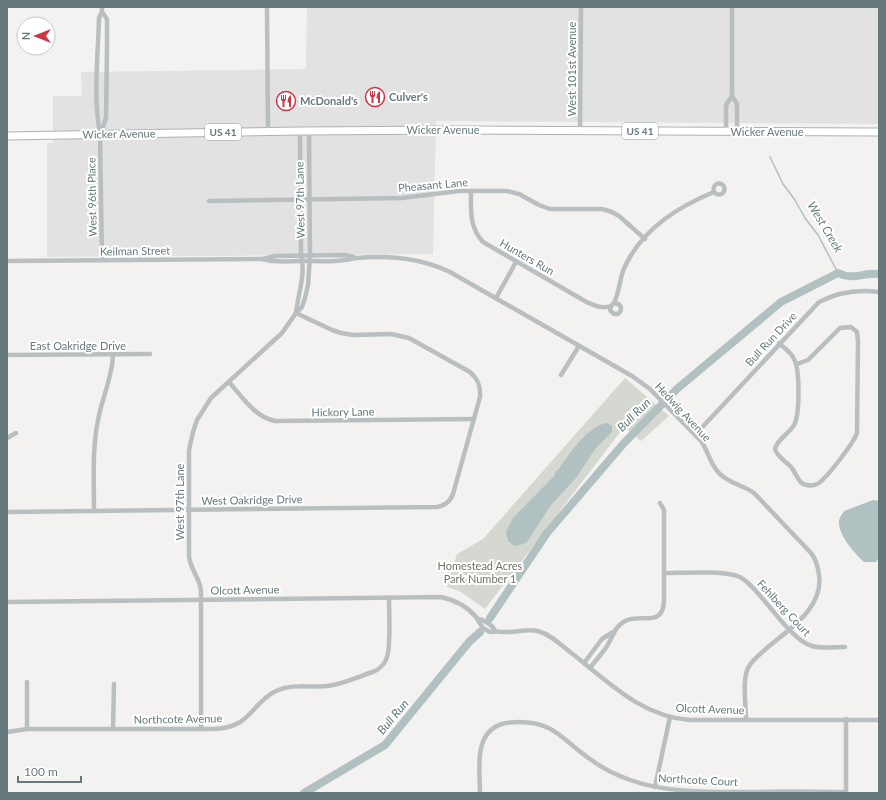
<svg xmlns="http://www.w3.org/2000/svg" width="886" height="800" font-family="Lato,sans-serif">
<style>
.built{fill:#e1e2e1}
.green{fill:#d5d8d0}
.water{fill:#b1c0c0}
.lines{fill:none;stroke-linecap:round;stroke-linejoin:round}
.stream{stroke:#b1c0c0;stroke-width:1.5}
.river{stroke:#b1c0c0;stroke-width:8}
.highway-casing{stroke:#adb2b3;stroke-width:9}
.minor{stroke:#b9bfc0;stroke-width:4.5}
.highway{stroke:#fff;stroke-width:7}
.labels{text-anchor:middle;stroke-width:4;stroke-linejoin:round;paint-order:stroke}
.shield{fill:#fff;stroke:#94a2a4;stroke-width:1}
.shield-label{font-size:10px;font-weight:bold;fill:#667a7d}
.street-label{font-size:11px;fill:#667a7d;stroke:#fff}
.poi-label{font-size:11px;font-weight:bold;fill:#667a7d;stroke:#fff;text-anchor:start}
.park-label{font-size:11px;fill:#6d7564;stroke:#fff}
.water-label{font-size:12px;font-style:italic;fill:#627b7a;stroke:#fff}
</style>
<rect width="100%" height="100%" fill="#f3f2f0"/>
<polygon class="built" points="307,7 879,7 879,124 436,121 433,254 47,257 47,143 53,143 53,96 82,96 81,72 306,69"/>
<polygon class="green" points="625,378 669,416 641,441 624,427 485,609 461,592 447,587 457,554 483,539"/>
<g class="water">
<path d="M607 423 612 426V432L595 449 576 478 551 505 527 542 520 545 515 546 512 544 508 541 506 532 513 518 555 475V472L558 470C568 456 588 425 607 423Z"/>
<path d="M873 500 879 501V557L876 562H864C855 554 838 535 839 522 839 518 842 514 844 511Z"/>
</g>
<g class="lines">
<polyline class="stream" points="770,157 783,184 795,200 805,218 818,235 838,273"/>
<g class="river">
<path d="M490 618 547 533 624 443 678 388 781 302 838 273C854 281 863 272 879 274"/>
<polyline points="304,793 385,745 469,642 480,632"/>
</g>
<g class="highway-casing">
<polyline id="highway" points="7,136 301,131 459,130 879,132"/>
</g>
<g class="minor">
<polyline points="267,7 268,132"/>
<polyline points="732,96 737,104 737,132"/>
<polyline points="580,130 581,7"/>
<polyline points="726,132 726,105 732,96 732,7"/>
<polyline points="101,133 106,118 107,48 107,19 102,12"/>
<circle cx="719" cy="189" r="5.5"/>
<path d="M471 191C471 210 469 227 483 242L583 300C590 304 603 311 612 305 618 300 620 279 623 271 639 232 677 207 714 192"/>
<polyline points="209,201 402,198 459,191 507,191 519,194 539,205 550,209 602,209 612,212 619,216 645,239"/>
<path d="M263 259C275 263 289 261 302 261 316 261 331 262 345 260 349 260 353 258 357 258 389 255 421 258 450 272L632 376 650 389 701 441C708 451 710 463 718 472 727 483 743 485 754 493L811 553C816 559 818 567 819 575 824 608 788 630 767 648 760 654 752 660 748 668 742 681 746 705 746 720"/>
<path d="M102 260 100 134C93 97 98 57 99 18L102 12V7"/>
<polyline points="7,261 263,259 275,256 345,255 354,257"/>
<polyline points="496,298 516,262"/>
<path d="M611 306 610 310C618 322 628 304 614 303"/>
<path d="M296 313C298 293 306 275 301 255L300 136 301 131"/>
<path d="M779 343C784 348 791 352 794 359 800 370 800 414 794 425 789 434 777 439 775 449 777 457 786 461 791 467 797 474 798 484 807 485 811 486 816 485 819 483 828 476 853 444 857 433L858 341 857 332 851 327 840 328 808 360 797 364"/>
<polyline points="7,355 150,354"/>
<polyline points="561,375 579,346"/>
<path d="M229 382C242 397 255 417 275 421L474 419"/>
<path d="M695 435 819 302C838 292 858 289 879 292"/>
<polyline points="7,438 16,433"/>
<path d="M94 511C94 481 92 450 98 420 102 398 113 375 113 354"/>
<path d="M7 512 436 507C445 506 450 502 453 494L480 397C481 386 478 379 470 372L409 338 391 334 354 335 341 333 332 330 296 313"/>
<path d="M664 573C683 573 723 570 740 577 749 582 755 590 762 598 774 611 795 642 812 646 822 649 834 647 845 647"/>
<path d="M7 602 441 597C455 600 468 607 477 618 482 626 480 627 490 632 495 631 499 632 505 632 517 633 527 628 538 631 552 635 563 647 574 655 609 683 643 717 690 720H879"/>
<path d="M477 619C483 619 493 625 495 631"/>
<polyline points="584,663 602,639 613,632"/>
<path d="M590 668C595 661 602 654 607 646 613 637 614 627 625 621 640 613 662 628 664 602V510L660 503"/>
<polyline points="27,682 27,729"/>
<polyline points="113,728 114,684"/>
<path d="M201 729V591C200 578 190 569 189 556V450L193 432 197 420 211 398 282 333 296 313 302 307 305 298 308 285 310 255 309 131"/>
<path d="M7 732 27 729H215C252 727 251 703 276 691 293 683 311 688 328 686 344 684 360 676 375 671 381 668 385 664 387 657 391 646 389 611 389 598"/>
<polyline points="655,787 670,717"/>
<path d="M480 793C480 770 473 733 502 724 508 722 514 722 520 722 555 722 563 741 590 759 602 768 616 775 630 780 669 794 717 792 759 792 788 791 817 792 846 792"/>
<polyline points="846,793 846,719"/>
</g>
<use href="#highway" class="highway"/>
</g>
<defs>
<g id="restaurant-ring" transform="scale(1)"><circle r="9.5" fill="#fff" stroke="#cb3843" stroke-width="1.5"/><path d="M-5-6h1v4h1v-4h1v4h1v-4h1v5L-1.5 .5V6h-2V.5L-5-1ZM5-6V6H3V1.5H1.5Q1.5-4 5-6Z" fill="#cb3843"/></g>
</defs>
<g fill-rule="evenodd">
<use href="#restaurant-ring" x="375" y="97"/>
<use href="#restaurant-ring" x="286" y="101"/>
</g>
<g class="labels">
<g class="shield">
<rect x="622" y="123" width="36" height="16" rx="3"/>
<rect x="205" y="124" width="36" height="16" rx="3"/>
</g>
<g class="shield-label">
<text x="640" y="135">US 41</text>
<text x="223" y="136">US 41</text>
</g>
<g class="street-label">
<text transform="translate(572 69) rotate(-90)" y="4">West 101st Avenue</text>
<text x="443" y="134">Wicker Avenue</text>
<text x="767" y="136">Wicker Avenue</text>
<text transform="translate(119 134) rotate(-1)" y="4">Wicker Avenue</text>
<text transform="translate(433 185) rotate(-5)" y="4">Pheasant Lane</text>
<text transform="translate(92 197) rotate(-91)" y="4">West 96th Place</text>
<text transform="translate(300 200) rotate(-91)" y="4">West 97th Lane</text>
<text transform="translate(135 251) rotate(-1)" y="4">Keilman Street</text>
<text transform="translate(527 257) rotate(30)" y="4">Hunters Run</text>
<text transform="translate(771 339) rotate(-47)" y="4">Bull Run Drive</text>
<text x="78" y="350">East Oakridge Drive</text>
<text transform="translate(343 412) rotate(-1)" y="4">Hickory Lane</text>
<text transform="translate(683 412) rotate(47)" y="4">Hedwig Avenue</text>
<text transform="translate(252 500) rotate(-1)" y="4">West Oakridge Drive</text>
<text transform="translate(180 502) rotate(-90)" y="4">West 97th Lane</text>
<text transform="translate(245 590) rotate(-1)" y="4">Olcott Avenue</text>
<text transform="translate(784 608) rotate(47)" y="4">Fehlberg Court</text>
<text transform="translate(710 709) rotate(2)" y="4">Olcott Avenue</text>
<text transform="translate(178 719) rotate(-1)" y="4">Northcote Avenue</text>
<text transform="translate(698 780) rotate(3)" y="4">Northcote Court</text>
</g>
<g class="poi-label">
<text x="389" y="101">Culver's</text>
<text x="300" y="105">McDonald's</text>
</g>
<g class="park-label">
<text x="480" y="570">Homestead Acres<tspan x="480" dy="13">Park Number 1</tspan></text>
</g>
<g class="water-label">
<text transform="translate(825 227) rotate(59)" y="4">West Creek</text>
<text transform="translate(634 415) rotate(-45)" y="4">Bull Run</text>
<text transform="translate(393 717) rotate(-50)" y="4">Bull Run</text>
</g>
</g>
<rect width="886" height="800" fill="none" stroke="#667a7d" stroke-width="16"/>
<g transform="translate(36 36) rotate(270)"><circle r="19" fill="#ffffff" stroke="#c2cacb"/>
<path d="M0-3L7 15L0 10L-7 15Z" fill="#cb3843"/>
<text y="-6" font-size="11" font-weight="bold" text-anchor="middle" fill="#667a7d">N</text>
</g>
<path d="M18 776v6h63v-6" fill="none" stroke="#667a7d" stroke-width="2"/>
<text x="24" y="776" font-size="12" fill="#667a7d" stroke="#ffffff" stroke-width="3" paint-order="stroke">100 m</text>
</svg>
